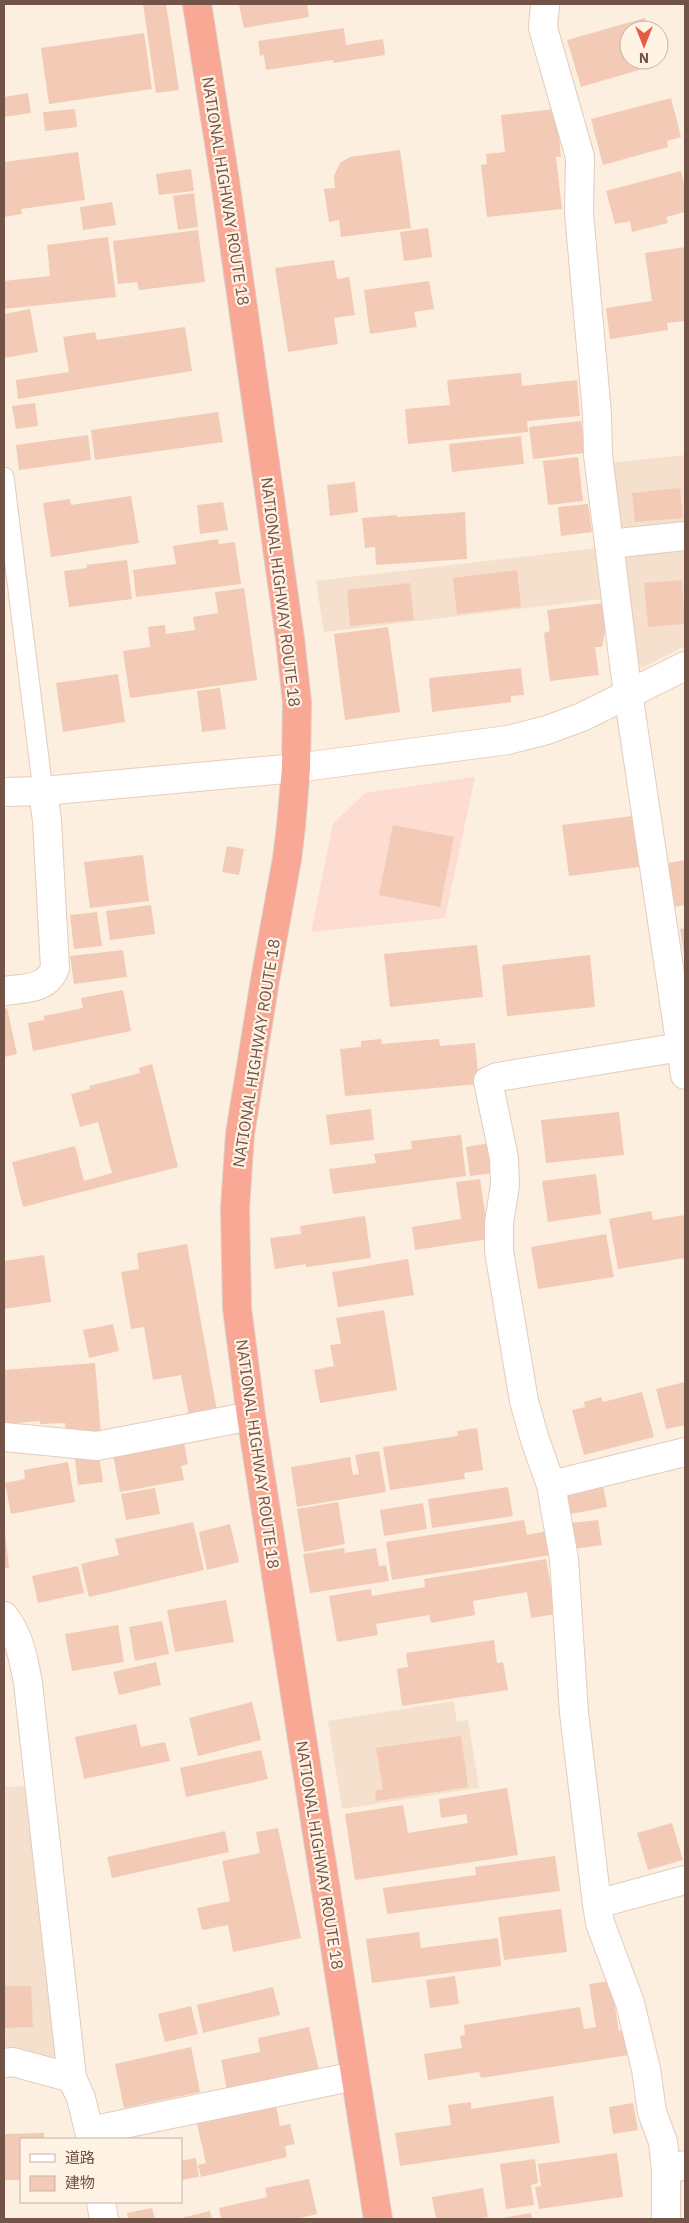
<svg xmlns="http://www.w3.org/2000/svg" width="689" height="2223" font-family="'IBM Plex Sans','Noto Sans JP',sans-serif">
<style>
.residential{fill:#f4e0cd}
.commercial{fill:#fddcd2}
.building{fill:#f2cab6}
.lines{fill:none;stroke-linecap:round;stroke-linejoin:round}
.lane-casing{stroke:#e2ccbe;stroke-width:21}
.street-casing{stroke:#e2ccbe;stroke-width:30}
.secondary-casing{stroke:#e7cdbb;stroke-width:30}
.highway-casing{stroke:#dad2cf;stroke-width:30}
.lane{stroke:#fff;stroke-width:19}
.street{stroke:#fff;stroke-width:28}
.secondary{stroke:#fff;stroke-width:28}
.highway{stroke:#f8a894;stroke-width:28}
.labels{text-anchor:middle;stroke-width:4.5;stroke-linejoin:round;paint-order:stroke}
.street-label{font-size:16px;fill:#725347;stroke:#fff3e5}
</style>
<rect width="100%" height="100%" fill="#fcefdf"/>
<g class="residential">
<polygon points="685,455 685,646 642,668 638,664 609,463"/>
<polygon points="597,548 603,599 324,632 316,581"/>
<polygon points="454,1701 457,1722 468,1720 479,1788 342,1809 328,1721"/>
<polygon points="30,1786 59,2052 53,2057 49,2058 32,2052 4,2052 4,1787"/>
</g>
<polygon class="commercial" points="475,777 445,918 311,932 333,824 365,793"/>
<g class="building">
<polygon points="143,4 166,4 179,90 156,93"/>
<polygon points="239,4 307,4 309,17 244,28"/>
<polygon points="645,18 649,30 629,30 629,60 658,60 659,64 581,87 567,40"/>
<polygon points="344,28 346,45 383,39 385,55 333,63 333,60 266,70 264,55 260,56 258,41"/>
<polygon points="144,33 152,89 49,104 41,48"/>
<polygon points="28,93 31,113 4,117 4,97"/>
<polygon points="671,98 681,137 667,141 668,147 603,165 591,119"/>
<polygon points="75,109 77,127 45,131 43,112"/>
<polygon points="556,109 561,157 556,157 562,209 487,217 481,165 487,164 486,154 505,152 501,115"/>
<polygon points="400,150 411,228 341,237 339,220 329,222 324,189 335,188 334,176 340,163 350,157"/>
<polygon points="78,152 85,200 21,209 22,214 4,217 4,162"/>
<polygon points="191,169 194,191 159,195 156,174"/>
<polygon points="681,171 685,189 685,212 666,217 668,223 632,232 630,221 615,224 606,191"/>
<polygon points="194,193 198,227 178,230 173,196"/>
<polygon points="112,202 116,225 83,230 80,207"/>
<polygon points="428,228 432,257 404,261 400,232"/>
<polygon points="198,230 205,282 139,290 137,282 118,284 113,241"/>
<polygon points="108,237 116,297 4,309 4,281 50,276 47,245"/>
<polygon points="685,247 685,321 667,323 668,330 610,339 606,308 652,301 645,253"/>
<polygon points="334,260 337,279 349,277 355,315 334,318 338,344 288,352 275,268"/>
<polygon points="429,281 434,309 414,312 417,327 370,334 364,290"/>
<polygon points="30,309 38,352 4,358 4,314"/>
<polygon points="185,327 192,371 18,399 16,380 69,372 63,337 95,332 97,340"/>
<polygon points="521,373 522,386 577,380 580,416 527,421 528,432 408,444 405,409 450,405 447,380"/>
<polygon points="35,403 38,426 16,429 12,406"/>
<polygon points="218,412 223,442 95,460 91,430"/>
<polygon points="581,421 585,453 533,459 529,427"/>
<polygon points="88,435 91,460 19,470 16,445"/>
<polygon points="521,436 524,464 452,472 449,444"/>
<polygon points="578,457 583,501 548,505 543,461"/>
<polygon points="355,482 358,512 330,516 327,485"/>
<polygon points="680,488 683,518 635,522 632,493"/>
<polygon points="131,496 139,543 51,557 43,503 70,499 71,505"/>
<polygon points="223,502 228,530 200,534 197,505"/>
<polygon points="588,504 592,532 561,536 558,507"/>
<polygon points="465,512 467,559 376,565 375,547 365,548 362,518 397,515 397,517"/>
<polygon points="218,539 219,544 235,542 241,584 136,597 133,570 176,564 173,546"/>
<polygon points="127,560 132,599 69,607 64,571 87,568 86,565"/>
<polygon points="517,570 521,607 457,614 453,578"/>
<polygon points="682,580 685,624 648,627 644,583"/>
<polygon points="410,583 414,620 350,626 347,590"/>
<polygon points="244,588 257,680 130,698 123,651 150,647 148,627 165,625 166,634 195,630 193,617 218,613 215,592"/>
<polygon points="603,603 606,626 602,647 595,647 599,675 550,681 544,633 550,631 547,610"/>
<polygon points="388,627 400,712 345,720 334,634"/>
<polygon points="521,668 524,695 511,696 511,702 432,712 429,678"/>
<polygon points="118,674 125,722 63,732 56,683"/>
<polygon points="220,688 226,729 202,732 197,691"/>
<polygon points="632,816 639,867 569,876 562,825"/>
<polygon points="393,825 454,837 440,907 379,895"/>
<polygon points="227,846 244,849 239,875 222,872"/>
<polygon points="143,855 149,901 90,908 84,862"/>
<polygon points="685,860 685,905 674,907 668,863"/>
<polygon points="151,905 155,934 110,940 106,911"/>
<polygon points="97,912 102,946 74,949 70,915"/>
<polygon points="685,928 685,955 684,955 680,929"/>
<polygon points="477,945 483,997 390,1007 384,954"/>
<polygon points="123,950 127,977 74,984 70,956"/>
<polygon points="590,955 595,1007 507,1016 502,965"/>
<polygon points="123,990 131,1031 33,1051 28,1023 44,1020 44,1016 83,1008 81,998"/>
<polygon points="7,1008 17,1054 4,1057 4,1009"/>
<polygon points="381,1039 382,1044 439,1039 440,1046 475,1043 479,1084 345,1096 340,1049 361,1047 361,1041"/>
<polygon points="152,1064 178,1167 23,1207 12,1162 75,1146 84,1181 112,1173 98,1122 80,1127 71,1094 90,1089 89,1086 140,1073 139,1068"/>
<polygon points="371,1109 374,1140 330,1145 326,1115"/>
<polygon points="619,1112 624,1155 546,1163 541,1120"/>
<polygon points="461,1135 466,1176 333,1194 329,1169 376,1163 374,1154 412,1149 411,1141"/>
<polygon points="491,1143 494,1173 470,1176 466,1147"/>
<polygon points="596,1174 601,1214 548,1222 542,1181"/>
<polygon points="480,1179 489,1239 415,1250 412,1227 461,1219 456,1182"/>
<polygon points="651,1211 653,1220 685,1215 685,1258 618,1269 609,1219"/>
<polygon points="365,1216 371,1258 306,1267 306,1264 275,1269 270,1238 301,1234 300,1226"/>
<polygon points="606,1234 614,1277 538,1289 531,1247"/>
<polygon points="187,1244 218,1417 190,1422 181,1375 153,1380 144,1327 131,1329 121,1272 139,1269 137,1253"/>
<polygon points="44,1255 51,1302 4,1309 4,1261"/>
<polygon points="408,1259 414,1295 338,1307 332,1272"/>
<polygon points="384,1310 397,1390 320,1403 314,1370 334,1366 330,1345 341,1344 336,1318"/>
<polygon points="113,1324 119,1351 89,1358 83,1330"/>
<polygon points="95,1363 101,1434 66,1437 65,1423 40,1424 40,1421 4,1424 4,1370"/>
<polygon points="685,1382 685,1425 666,1429 656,1389"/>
<polygon points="642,1392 654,1437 584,1455 572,1410 585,1407 584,1402 601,1397 603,1402"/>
<polygon points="477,1428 483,1470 464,1473 465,1479 390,1490 383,1447 458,1436 457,1431"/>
<polygon points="183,1437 188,1464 181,1466 184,1480 120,1492 113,1454"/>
<polygon points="379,1451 386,1492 297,1507 291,1467 350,1457 353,1475 359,1474 355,1455"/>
<polygon points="99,1455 103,1482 78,1485 75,1458"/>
<polygon points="68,1462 75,1502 11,1514 5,1483 25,1479 24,1470"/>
<polygon points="603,1486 607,1507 571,1514 567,1493"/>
<polygon points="508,1487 513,1516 432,1528 428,1499"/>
<polygon points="155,1488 160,1514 126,1520 121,1494"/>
<polygon points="338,1502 345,1544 304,1552 297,1509"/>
<polygon points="423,1503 427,1529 384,1536 380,1510"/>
<polygon points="524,1520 527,1535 547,1531 551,1555 392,1580 386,1542"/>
<polygon points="598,1520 602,1545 574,1549 571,1523"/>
<polygon points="193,1522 204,1570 89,1597 81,1564 119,1555 115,1539"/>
<polygon points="4,1523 9,1568 4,1568"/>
<polygon points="230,1524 239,1562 207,1570 199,1532"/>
<polygon points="344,1548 345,1553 376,1548 379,1566 386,1565 389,1581 310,1593 303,1554"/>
<polygon points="546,1559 556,1614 531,1618 527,1592 473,1601 475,1615 431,1623 429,1615 376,1624 378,1635 337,1642 329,1596 371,1589 372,1596 425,1587 424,1579"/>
<polygon points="78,1566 84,1593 38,1603 32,1576"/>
<polygon points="226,1600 234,1642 175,1652 167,1610"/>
<polygon points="162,1621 169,1654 135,1661 129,1627"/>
<polygon points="118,1625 124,1662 72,1671 65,1634"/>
<polygon points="494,1640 497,1663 503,1662 508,1690 402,1706 397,1669 408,1667 406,1653"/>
<polygon points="156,1662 161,1685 119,1695 113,1672"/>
<polygon points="252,1702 261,1740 198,1756 189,1718"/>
<polygon points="136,1724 141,1747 165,1742 170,1761 84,1779 75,1737"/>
<polygon points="461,1736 468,1787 376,1801 375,1791 383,1789 376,1748"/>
<polygon points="261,1750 268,1779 186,1797 180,1768"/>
<polygon points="507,1788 518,1855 355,1880 345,1814 403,1805 408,1833 468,1823 466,1814 441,1818 439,1799"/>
<polygon points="672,1823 683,1860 648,1870 637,1833"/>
<polygon points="278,1828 301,1938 233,1952 228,1925 202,1930 197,1908 230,1901 222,1861 260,1853 256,1832"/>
<polygon points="225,1831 229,1852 112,1878 107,1857"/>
<polygon points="555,1856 560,1891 387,1914 383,1888 476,1875 475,1867"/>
<polygon points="561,1909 567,1952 504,1960 498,1917"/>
<polygon points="419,1932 421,1948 498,1938 501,1966 372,1983 366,1939"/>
<polygon points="455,1976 459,2004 430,2008 426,1980"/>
<polygon points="611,1981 619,2031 625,2030 629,2055 481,2078 479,2072 428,2080 424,2054 462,2048 460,2036 465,2035 464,2025 580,2007 584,2029 596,2027 589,1984"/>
<polygon points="4,1986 31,1986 33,2027 4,2028"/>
<polygon points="273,1987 280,2015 203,2033 197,2005"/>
<polygon points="191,2006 198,2034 165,2042 158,2014"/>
<polygon points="309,2027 320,2075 228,2095 221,2060 260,2052 258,2038"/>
<polygon points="191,2047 200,2092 124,2108 115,2064"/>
<polygon points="553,2096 560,2143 400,2166 395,2133 451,2125 448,2105 471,2102 471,2109"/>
<polygon points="633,2103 638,2130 613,2134 609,2107"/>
<polygon points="276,2105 280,2126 290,2124 295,2144 285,2146 287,2157 201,2177 198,2165 206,2163 197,2124"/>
<polygon points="44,2133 44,2139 21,2139 21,2180 4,2180 4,2134"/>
<polygon points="617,2153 623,2197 539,2209 535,2187 541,2186 538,2164"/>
<polygon points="196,2158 199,2177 181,2180 181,2161"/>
<polygon points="535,2159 538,2183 531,2185 534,2205 506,2209 500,2164"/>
<polygon points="309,2179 317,2214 296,2219 221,2219 219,2208 267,2197 265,2188"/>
<polygon points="483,2188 488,2217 473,2219 436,2219 432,2197"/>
<polygon points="152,2208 155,2219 128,2219 127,2213"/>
<polygon points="210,2211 212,2219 177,2219"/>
<polygon points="531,2213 532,2219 503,2219 503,2218"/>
</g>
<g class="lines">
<g class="lane-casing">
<polyline id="lane" points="4,477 43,791"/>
</g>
<g class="street-casing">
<g id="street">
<polyline points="545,4 543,28 580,157 579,213 597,414 598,455 625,672 685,1075"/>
<polyline points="609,544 685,536"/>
<path d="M4 991C24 988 47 990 55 968L47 821 43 791"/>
<polyline points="4,1437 97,1446 251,1416"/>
<polyline points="551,1485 685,1452"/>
<path d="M4 1616C20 1636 23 1658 28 1683L72 2078 81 2098 91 2139"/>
<polyline points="597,1904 685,1880"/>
<polyline points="4,2063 13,2062 72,2078"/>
<polyline points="90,2131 355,2076"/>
<polyline points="666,2170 663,2142 652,2112 646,2069 630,2003 600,1923 597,1904 574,1713 564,1559 551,1485 535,1440 524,1401 499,1251 499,1223 505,1185 504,1158 488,1081 497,1077 681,1047"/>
<polyline points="101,2202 104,2219"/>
<polyline points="666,2219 666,2170 685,2165"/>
</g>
</g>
<g class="secondary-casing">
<polyline id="secondary" points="4,792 43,791 296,768 508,740 547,730 582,717 685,666"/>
</g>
<g class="highway-casing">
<polyline id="highway" points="197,4 225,181 290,639 297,702 296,768 291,826 287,859 265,980 240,1134 235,1208 237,1308 251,1416 378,2219"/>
</g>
<use href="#lane" class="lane"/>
<use href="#street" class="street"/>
<use href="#secondary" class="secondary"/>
<use href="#highway" class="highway"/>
</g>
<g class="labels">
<g class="street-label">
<text transform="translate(226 191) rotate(81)" y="6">NATIONAL HIGHWAY ROUTE 18</text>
<text transform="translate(281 592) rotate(83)" y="6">NATIONAL HIGHWAY ROUTE 18</text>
<text transform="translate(256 1053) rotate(-81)" y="6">NATIONAL HIGHWAY ROUTE 18</text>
<text transform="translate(258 1454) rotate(82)" y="6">NATIONAL HIGHWAY ROUTE 18</text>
<text transform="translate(320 1855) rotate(81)" y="6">NATIONAL HIGHWAY ROUTE 18</text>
</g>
</g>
<rect width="689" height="2223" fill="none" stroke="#725347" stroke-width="10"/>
<rect x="20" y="2138" width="162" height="65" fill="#fff3e5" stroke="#c7b3a6"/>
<rect x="30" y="2154" width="25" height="8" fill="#ffffff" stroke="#c7b3a6"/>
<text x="65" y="2163" font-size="15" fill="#725347">道路</text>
<rect x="30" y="2176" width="25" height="15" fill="#f2cab6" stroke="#c7b3a6"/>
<text x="65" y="2188" font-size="15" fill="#725347">建物</text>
<g transform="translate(644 45) rotate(180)"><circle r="24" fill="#fff3e5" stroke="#c7b3a6"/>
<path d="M0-4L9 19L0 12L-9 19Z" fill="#e85c42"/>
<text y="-8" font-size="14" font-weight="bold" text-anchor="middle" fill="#725347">N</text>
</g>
</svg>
